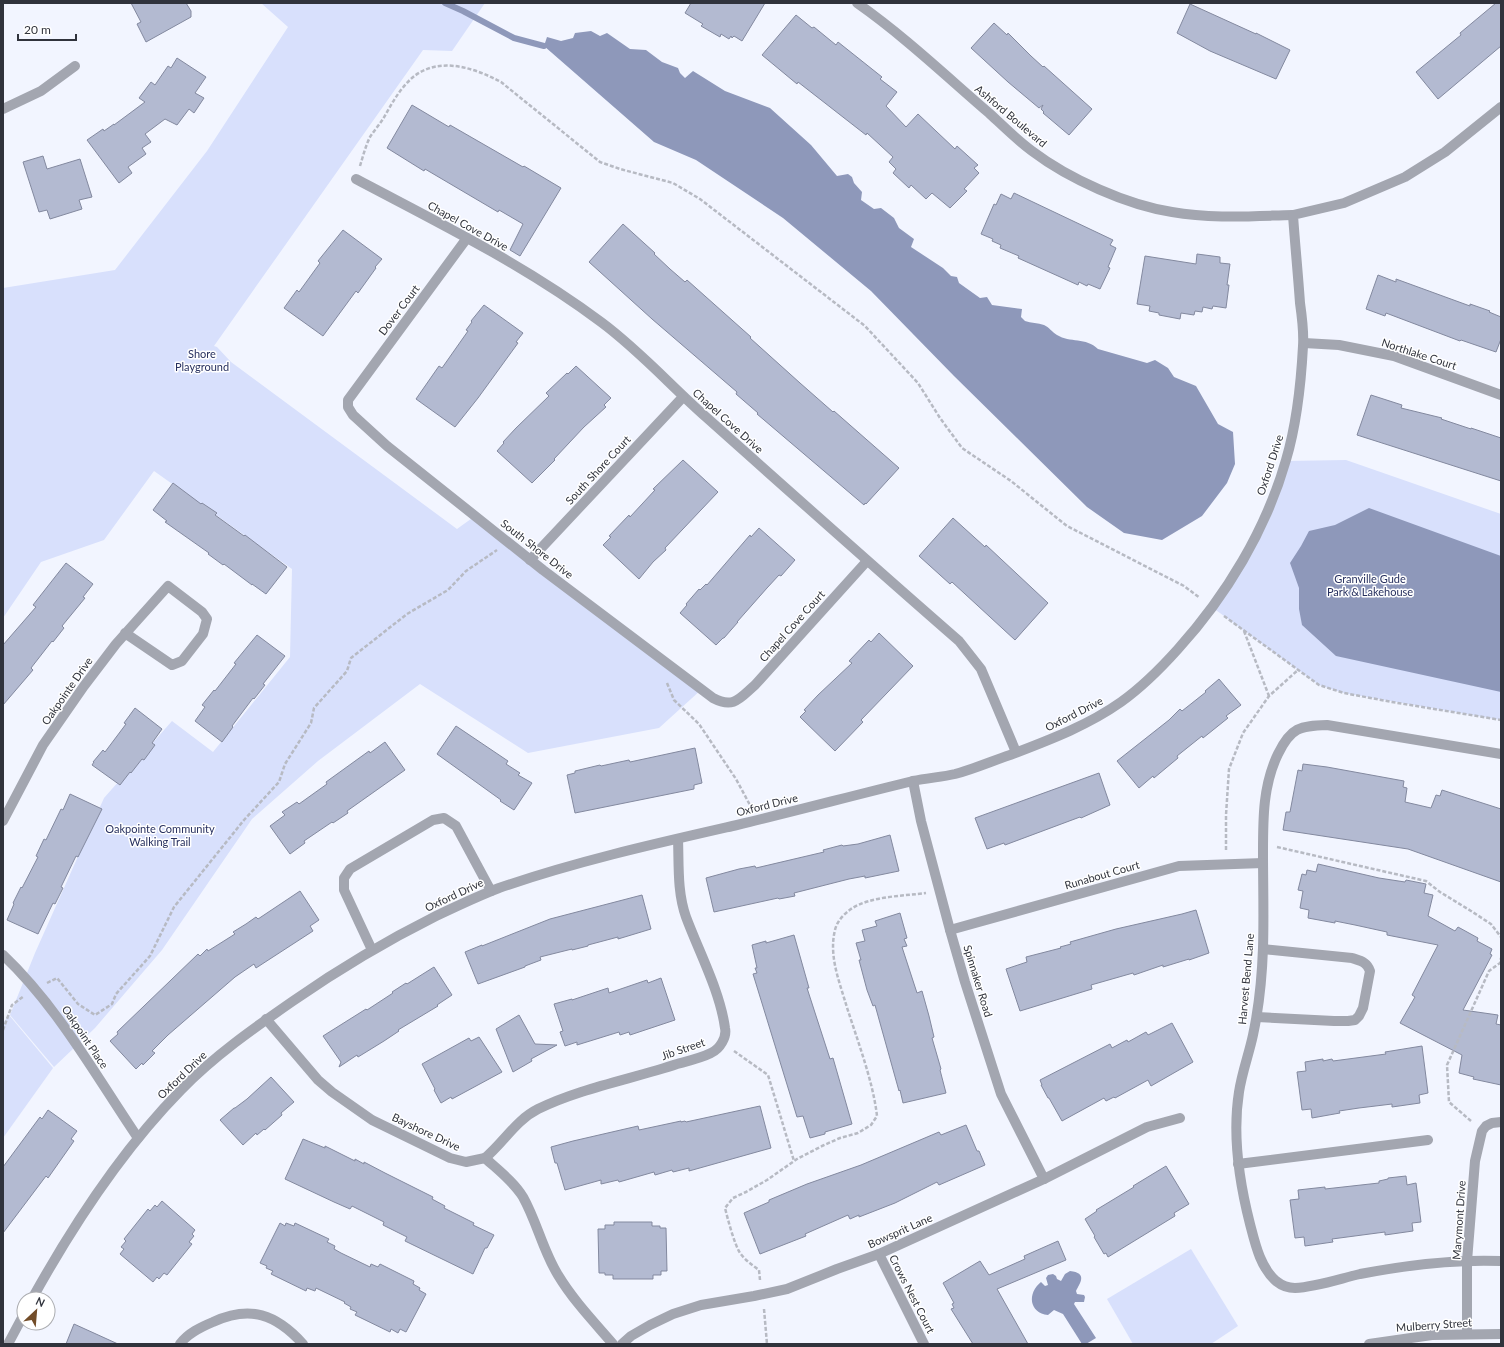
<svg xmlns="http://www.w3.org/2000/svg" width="1504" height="1347" font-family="Lato,sans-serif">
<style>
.green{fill:#d8e0fc}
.water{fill:#8e98ba}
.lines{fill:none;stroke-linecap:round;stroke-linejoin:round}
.stream{stroke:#8e98ba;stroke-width:6}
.building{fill:#b3bad1;stroke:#83899f}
.path{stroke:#b7bac3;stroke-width:2.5;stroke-dasharray:4 2;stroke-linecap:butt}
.minor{stroke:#a3a6b0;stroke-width:10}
.tertiary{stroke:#a3a6b0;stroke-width:10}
.labels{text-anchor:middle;stroke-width:3;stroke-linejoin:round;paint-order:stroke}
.street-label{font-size:11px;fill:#30333c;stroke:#fff}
.park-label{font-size:11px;fill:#27305f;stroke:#fff}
</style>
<rect width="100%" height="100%" fill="#f2f5ff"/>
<g class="green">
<polygon points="261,3 485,3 452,51 423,50 214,346 217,347 231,362 457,529 475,516 702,689 659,728 528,753 420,684 318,761 252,819 162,950 95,1028 54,1067 10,1015 35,953 104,798 172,721 213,752 290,657 292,569 154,471 104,540 41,562 3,618 3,288 115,270 207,151 288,27"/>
<polygon points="1346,460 1501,514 1501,720 1344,693 1319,685 1213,608 1245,557 1286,461"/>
<polygon points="9,1015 53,1068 3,1138 3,1023"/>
<polygon points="1191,1249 1238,1326 1211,1344 1133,1344 1107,1299"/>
</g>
<g class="water">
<path d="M591 31 600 36 607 33 630 49 646 50 662 62 678 68 680 73 685 78 693 71 725 91 770 108 811 145 837 176 848 174 852 177 854 183 862 192 861 200 874 209 881 208 894 218 899 228 914 239 911 247 943 268 951 276 957 277 959 283 980 298 987 297 992 305 1022 309 1021 317 1025 321C1031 323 1038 323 1044 325 1049 327 1052 332 1057 335 1070 343 1086 337 1098 349L1147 363 1155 360 1168 368 1174 377 1196 386 1218 424 1233 432 1235 464 1227 483 1202 516 1162 540 1124 533 1087 507 954 376 871 291 783 218 696 160 654 142 544 46 547 37 561 41 573 38 575 33Z"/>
<polygon points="1369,508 1501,556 1501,692 1336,656 1302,625 1299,609 1299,588 1290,563 1301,546 1309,531 1335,525"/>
<path d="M1070 1271C1088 1273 1080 1283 1076 1291L1077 1294 1084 1295 1085 1297 1084 1302H1075L1074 1304 1096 1338 1086 1344H1082L1063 1314 1054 1310 1048 1315C1029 1313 1027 1293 1041 1282L1045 1286 1048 1285 1046 1278 1048 1275 1053 1274 1056 1276 1057 1279 1061 1281 1065 1274Z"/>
</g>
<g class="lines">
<polyline class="stream" points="445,3 463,11 514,38 544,46"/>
</g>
<g class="building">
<polygon points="131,3 186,3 191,11 191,17 146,42 137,24 141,22"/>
<polygon points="691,3 765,3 742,41 734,36 732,38 731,36 729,39 721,34 720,37 701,26 703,24 685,13"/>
<polygon points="1496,3 1501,3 1501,46 1438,99 1416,72 1461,35 1460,33"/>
<polygon points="1190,4 1256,34 1256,33 1290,50 1276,79 1210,51 1177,33"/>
<polygon points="796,15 812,28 814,27 836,45 838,42 882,77 880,79 897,92 886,106 906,127 918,114 955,149 957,146 978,165 974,168 979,173 964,189 967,191 950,208 932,193 926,199 911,185 909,188 893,173 896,169 889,162 893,157 867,133 866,135 798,82 797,84 762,55"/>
<polygon points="994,23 1007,35 1008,33 1031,56 1043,67 1044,66 1092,109 1069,135 1043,113 1044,112 1041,109 1043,105 1039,108 1008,82 971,48"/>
<polygon points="177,58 206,77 195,93 204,98 194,113 189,109 177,125 165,119 145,134 151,142 142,148 146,154 128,167 132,173 119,183 87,140 103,129 104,131 114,124 114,125 145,102 139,98 151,82 155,85 168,66 171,68"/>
<polygon points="412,105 449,127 450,125 523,167 524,166 561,188 520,256 510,250 523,224 499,210 498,212 425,169 424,171 387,148"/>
<polygon points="43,156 47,169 80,159 92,197 79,200 82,209 50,219 47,210 39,212 23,162"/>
<polygon points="1014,193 1113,240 1110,245 1116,248 1108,267 1110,268 1100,289 1088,284 1087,286 1079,282 1078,285 1018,258 1019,256 1000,248 1001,245 992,241 993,239 981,234 994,204 996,205 1001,194 1011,199"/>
<polygon points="623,224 655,253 654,254 670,269 685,282 687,280 751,337 750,338 800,383 833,412 834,411 899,468 866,504 865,503 864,505 757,414 758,413 736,394 737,392 652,319 589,262"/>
<polygon points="343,230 382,259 375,267 376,268 358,293 356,291 323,336 284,308 297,290 299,292 320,263 318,261"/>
<polygon points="1197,254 1220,257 1220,263 1230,264 1227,285 1229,285 1226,308 1213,306 1212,309 1203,307 1202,312 1195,311 1194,315 1181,313 1180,319 1159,315 1159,313 1149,311 1150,306 1137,304 1145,256 1196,264"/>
<polygon points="1378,275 1396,282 1396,279 1470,306 1470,304 1490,311 1489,312 1501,317 1501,339 1496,352 1461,340 1460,341 1386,313 1385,316 1366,309"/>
<polygon points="484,305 523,333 516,342 518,343 478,398 455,427 416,399 439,366 442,368 468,331 466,330 472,322 471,321"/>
<polygon points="576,366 611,398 604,405 606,407 584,427 554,459 555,460 532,483 497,451 504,443 503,442 516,428 549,396 546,393 567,373 568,374"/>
<polygon points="1371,395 1402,405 1401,408 1442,418 1441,419 1471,429 1471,428 1501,438 1501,481 1357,435"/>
<polygon points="683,460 718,492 665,548 666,550 653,562 639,579 603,545 611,537 609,536 629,515 630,517 655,490 653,489"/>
<polygon points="173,483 201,504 202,503 217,513 215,515 244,536 245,535 287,567 266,594 252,584 252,585 224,564 223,565 208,554 209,553 165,522 167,521 153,510"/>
<polygon points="953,518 985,547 986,545 1048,603 1015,640 952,582 950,584 919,556"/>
<polygon points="759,528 795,560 781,576 779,575 767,588 737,622 738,622 724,638 723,638 716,645 680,613 687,605 686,604 699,589 700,590 706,584 707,585 744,542 750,535 751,537"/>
<polygon points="66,563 93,584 83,597 85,598 62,626 64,628 53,642 52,641 31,668 33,670 3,705 3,645 36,607 33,605"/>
<polygon points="879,633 913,666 861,720 863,722 835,751 800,717 806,711 804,710 818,695 852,663 849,661 869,640 871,642"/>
<polygon points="257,635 285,656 263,684 265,685 254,699 253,698 232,726 233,727 222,742 195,721 205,707 202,705 214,690 215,691 236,664 234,663"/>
<polygon points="1219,679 1241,705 1226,716 1228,718 1203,738 1202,736 1177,756 1178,758 1154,778 1153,776 1139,788 1117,761 1169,720 1180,709 1182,711 1206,692 1205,691"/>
<polygon points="135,708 162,729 152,743 155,745 144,760 142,759 131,773 130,772 120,785 92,765 94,762 93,762 103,750 105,752 126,724 124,723"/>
<polygon points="456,726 508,761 506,764 520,773 518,775 532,783 514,810 500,801 501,800 437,754"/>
<polygon points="385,742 405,770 347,811 348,813 333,823 332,822 304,841 305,843 290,854 270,826 285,815 282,812 297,802 299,804 327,784 326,782 369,751 370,753"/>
<polygon points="695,748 702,783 694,785 694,789 575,813 567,775 575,773 575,771 600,765 601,766 629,760 630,762"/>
<polygon points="1303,764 1327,767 1404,781 1403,787 1407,788 1405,802 1431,808 1436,795 1440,796 1442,790 1501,809 1501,882 1408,849 1283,830 1286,812 1290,812 1298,770 1302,771"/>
<polygon points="1099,773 1110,805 1081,818 1080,817 1005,845 1004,843 987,849 975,818"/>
<polygon points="70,794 102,809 78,857 76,856 61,887 63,888 55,904 53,903 38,934 7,920 14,904 13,903 21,887 22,888 38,857 36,856 44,839 46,840 61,809 63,810"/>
<polygon points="890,835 899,871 865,878 865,876 849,879 794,893 795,896 779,899 778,898 714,912 706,878 739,869 755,866 756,868 824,852 823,850 842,845 843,846 858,844"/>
<polygon points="1318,864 1379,878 1405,882 1406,880 1426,884 1424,893 1433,895 1428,916 1455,931 1458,927 1478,938 1477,941 1492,949 1490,954 1492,955 1463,1010 1498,1015 1496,1024 1501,1025 1501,1085 1473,1079 1474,1077 1459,1073 1462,1055 1400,1023 1415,997 1412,995 1438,945 1387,935 1387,932 1355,925 1335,921 1335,923 1308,918 1309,910 1300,908 1303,891 1298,890 1302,874 1306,875 1307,870 1316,872"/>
<polygon points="300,891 319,920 310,926 313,931 256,968 254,964 235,977 168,1035 152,1051 155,1053 143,1065 142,1063 136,1069 110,1041 118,1034 117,1032 198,954 200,956 207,949 208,951 235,934 233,932 246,924 256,917 258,919"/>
<polygon points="642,895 651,929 618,939 618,937 588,945 588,946 572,950 572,949 540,957 541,960 525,966 525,967 478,984 465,952 482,945 482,946 550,919"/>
<polygon points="1196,910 1209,953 1189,960 1189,959 1163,967 1163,965 1134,975 1133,973 1091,985 1092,989 1020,1011 1006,969 1027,962 1026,957 1061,948 1060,947 1071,944 1070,942 1116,929 1182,914"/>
<polygon points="900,913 907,938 904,939 907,946 902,947 917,993 922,991 929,1016 934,1037 932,1038 941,1069 940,1070 946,1093 903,1103 900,1090 899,1091 875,1005 873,1006 867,990 859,960 861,960 856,943 865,941 862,930 877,926 875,921"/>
<polygon points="794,935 809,988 807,988 830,1059 833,1058 852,1124 825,1132 825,1134 810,1138 803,1116 797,1117 753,974 757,973 755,968 757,968 752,945 766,941 766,943"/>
<polygon points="434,967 452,995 437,1005 438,1006 398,1030 399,1031 384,1041 358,1057 357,1055 339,1067 341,1062 323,1036 366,1009 367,1010 393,993 392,992 406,983 407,984"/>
<polygon points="661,978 675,1020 630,1035 629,1032 620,1035 619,1032 577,1045 577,1042 565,1046 560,1032 563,1031 554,1004 572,999 572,1000 608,988 609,993 647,980 648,983"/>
<polygon points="519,1015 535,1044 557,1045 531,1059 532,1061 513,1072 496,1029"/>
<polygon points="1172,1023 1193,1062 1151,1086 1148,1080 1115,1098 1114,1097 1106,1101 1104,1098 1062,1121 1049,1098 1048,1098 1041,1085 1042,1085 1040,1080 1110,1044 1112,1048 1127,1040 1128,1042 1146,1032 1148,1035"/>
<polygon points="479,1037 502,1072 452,1099 451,1097 441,1103 434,1090 435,1089 422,1064 469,1038 471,1041"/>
<polygon points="1422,1046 1428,1093 1419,1095 1420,1103 1392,1107 1392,1104 1359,1108 1339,1111 1340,1113 1312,1118 1311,1109 1302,1110 1297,1072 1306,1071 1305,1062 1323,1059 1323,1061 1332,1059 1333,1061 1386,1054 1385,1052"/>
<polygon points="271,1077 294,1102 281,1113 282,1115 265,1130 264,1129 257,1135 256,1133 243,1145 220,1120 234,1108 235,1108 247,1099"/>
<polygon points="760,1106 771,1148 689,1171 689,1168 673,1172 672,1170 655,1175 654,1172 619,1182 618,1180 601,1184 601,1180 565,1190 557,1163 555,1163 551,1147 573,1141 638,1126 639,1130 681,1121 681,1122 685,1121 686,1122"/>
<polygon points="48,1110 77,1131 71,1139 74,1141 48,1178 46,1176 3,1233 3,1167 40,1117 42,1119"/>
<polygon points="966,1125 977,1151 979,1151 985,1165 939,1185 937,1182 895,1203 859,1217 859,1215 850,1219 848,1215 805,1234 806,1236 760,1254 744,1213 769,1202 769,1200 807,1184 861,1165 939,1132 941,1135"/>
<polygon points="303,1139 325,1148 325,1146 355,1161 355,1159 364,1164 364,1162 385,1173 433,1197 432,1199 445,1206 444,1208 474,1223 473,1225 494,1235 487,1248 485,1248 473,1274 405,1241 407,1237 383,1225 384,1222 352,1206 350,1209 334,1202 285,1179"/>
<polygon points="1166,1166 1189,1204 1174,1213 1175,1216 1108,1257 1106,1253 1104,1254 1094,1237 1095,1236 1085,1219 1097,1211 1096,1210 1134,1187 1133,1186"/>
<polygon points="1406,1176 1407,1185 1416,1183 1421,1222 1412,1223 1413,1231 1385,1235 1385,1232 1332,1239 1333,1242 1305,1246 1304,1237 1295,1238 1290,1200 1299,1199 1298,1190 1325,1187 1325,1189 1379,1183 1379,1181 1388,1179 1388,1178"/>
<polygon points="162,1201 195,1230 192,1234 194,1236 189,1242 192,1244 167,1275 164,1273 159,1279 157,1277 153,1282 120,1254 124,1249 121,1247 126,1241 124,1239 148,1209 150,1211 155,1205 157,1207"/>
<polygon points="614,1222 652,1222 652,1226 660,1226 660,1228 666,1228 667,1271 661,1271 661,1275 653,1275 653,1279 613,1279 613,1275 605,1275 605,1273 599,1273 598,1229 605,1229 605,1225 614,1225"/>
<polygon points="280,1223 285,1226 286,1223 294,1226 295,1223 329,1239 327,1242 335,1246 334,1249 341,1253 370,1267 371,1264 378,1267 380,1264 414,1281 413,1284 420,1288 419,1290 426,1294 406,1332 400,1329 398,1333 391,1329 390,1332 355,1315 357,1312 350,1309 351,1307 344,1303 345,1302 316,1288 315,1291 307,1288 306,1291 271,1274 273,1271 266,1268 267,1266 260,1263"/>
<polygon points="1058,1241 1066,1260 997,1289 1028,1344 973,1344 951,1309 954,1308 952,1304 954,1303 943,1283 980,1261 989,1275 1025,1259 1024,1256"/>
<polygon points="74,1324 118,1344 66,1344"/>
</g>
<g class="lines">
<g class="path">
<path d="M360 166C363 156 366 145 370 137 374 131 379 125 383 119 390 107 396 95 406 84 432 54 471 66 501 82L600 162 620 169 673 183 700 199 865 326 918 383 940 418 962 448 1011 481 1067 526 1184 586 1200 598"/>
<polyline points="1224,616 1319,685 1344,693 1392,702 1501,720"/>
<polyline points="1244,631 1269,696"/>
<polyline points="667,683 674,700 699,724 736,779 751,807"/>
<polyline points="1277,847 1426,881 1440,892 1471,911 1491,924 1501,937"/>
<polyline points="1226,850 1226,815 1229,769 1243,733 1269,696 1298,670"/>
<polyline points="47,983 57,978 78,1004 95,1015 112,1004 116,994 150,956 174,907 244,820 279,782 285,764 311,723 314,708 347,671 351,658 407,614 448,590 466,571 497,550"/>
<polyline points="3,1030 12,1005 24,996"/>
<polyline points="734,1051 768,1075 794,1161"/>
<polyline points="1471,1121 1449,1102 1447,1065 1489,971 1500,963 1501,958"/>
<path d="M760 1280 759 1270C752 1265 745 1260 740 1253 734 1243 728 1220 725 1208L733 1198 746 1192 767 1180 797 1159 822 1146 840 1138 858 1133 871 1125 877 1116C873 1080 856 1037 845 1001 838 978 829 954 835 930 837 921 844 914 851 909 870 896 904 896 926 893"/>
<polyline points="764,1309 767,1344"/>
</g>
<g class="minor">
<path d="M857 3C904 36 946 76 989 113 1003 126 1017 140 1032 151 1069 179 1127 205 1172 212 1212 219 1252 216 1293 215"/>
<polyline points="3,109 41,91 75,66"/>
<path d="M356 179C439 223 525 265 601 322 639 350 671 386 706 417 790 492 874 567 959 641L981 669 1016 752"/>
<path d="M467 238 348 400V407L353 415 387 446 543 570 713 698C734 709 740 698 755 685L867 561"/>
<polyline points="1304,343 1339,345 1394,356 1501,395"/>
<polyline points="530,560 683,397"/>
<path d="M1501 754 1327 725C1300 726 1291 727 1278 754 1263 785 1263 818 1263 852 1263 884 1264 916 1263 948 1262 977 1259 1007 1253 1035 1249 1054 1242 1072 1239 1092 1232 1136 1239 1181 1250 1224 1255 1243 1260 1267 1276 1281 1281 1285 1288 1288 1295 1288 1316 1287 1339 1279 1360 1274 1407 1265 1453 1259 1501 1261"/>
<polyline points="913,781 921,821 950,930 965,982 1001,1094 1044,1179"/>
<polyline points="3,821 43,745 84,686 116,644 168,586 202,612 207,619 203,634 182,661 172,665 125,633"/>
<polyline points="950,930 1179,866 1263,863"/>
<polyline points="372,950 344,890 344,878 350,869 433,820 444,818 456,826 491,891"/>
<path d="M3 955C58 1007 96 1076 138 1138"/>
<path d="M1257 1017 1334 1021H1348L1355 1020 1359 1016 1363 1008 1370 971C1367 962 1361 961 1352 958L1263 949"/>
<path d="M266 1019 318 1080 332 1092 372 1120 450 1158 466 1162 485 1158C498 1170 514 1182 523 1197 537 1222 543 1251 558 1275 573 1300 594 1322 613 1344"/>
<path d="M485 1158C504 1142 516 1120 538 1109 581 1088 632 1079 677 1064 688 1061 701 1058 711 1053 720 1049 727 1037 725 1028 720 991 699 952 686 917 677 892 679 864 678 839"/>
<polyline points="1238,1164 1428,1140"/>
<polyline points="879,1254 924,1344"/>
<polyline points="1467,1333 1467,1261 1475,1161 1482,1131 1486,1126 1492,1123 1501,1122"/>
<path d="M180 1344C188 1333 201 1327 213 1322 250 1305 276 1314 303 1344"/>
<polyline points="622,1344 631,1336 650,1325 673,1314 701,1305 754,1296 787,1289 837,1269 879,1254 1044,1179 1147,1127 1180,1118"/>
</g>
<g class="tertiary">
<path d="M32 1299C73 1225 121 1151 181 1090 214 1056 254 1028 293 1001 339 969 386 941 436 916 457 906 478 896 499 888 577 861 658 843 737 825 796 811 855 795 913 781 927 778 942 777 955 774 974 769 992 761 1010 755 1049 740 1087 726 1121 702 1142 687 1161 668 1178 649 1226 596 1266 530 1286 460 1297 423 1301 384 1303 346 1304 332 1302 317 1300 303 1298 274 1295 244 1293 215L1344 203 1405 177 1445 152 1501 107"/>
<polyline points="8,1344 24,1314"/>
<polyline points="1369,1344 1432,1335 1501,1334"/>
</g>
</g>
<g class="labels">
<g class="street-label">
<text transform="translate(1011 116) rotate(40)" y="4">Ashford Boulevard</text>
<text transform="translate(468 226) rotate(29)" y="4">Chapel Cove Drive</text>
<text transform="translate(399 310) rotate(-53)" y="4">Dover Court</text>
<text transform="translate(1419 354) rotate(18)" y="4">Northlake Court</text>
<text transform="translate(728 421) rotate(42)" y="4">Chapel Cove Drive</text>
<text transform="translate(1270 465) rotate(-72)" y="4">Oxford Drive</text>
<text transform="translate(598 470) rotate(-47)" y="4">South Shore Court</text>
<text transform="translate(537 549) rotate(38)" y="4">South Shore Drive</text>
<text transform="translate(792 626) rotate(-48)" y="4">Chapel Cove Court</text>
<text transform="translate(67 691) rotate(-55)" y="4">Oakpointe Drive</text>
<text transform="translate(1074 714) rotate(-27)" y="4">Oxford Drive</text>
<text transform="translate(767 805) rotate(-14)" y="4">Oxford Drive</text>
<text transform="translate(1102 875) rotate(-16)" y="4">Runabout Court</text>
<text transform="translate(454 895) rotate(-25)" y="4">Oxford Drive</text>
<text transform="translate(1246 979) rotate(-85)" y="4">Harvest Bend Lane</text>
<text transform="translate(978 981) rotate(73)" y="4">Spinnaker Road</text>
<text transform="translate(85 1037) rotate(56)" y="4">Oakpoint Place</text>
<text transform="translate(683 1049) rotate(-19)" y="4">Jib Street</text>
<text transform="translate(182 1075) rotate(-44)" y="4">Oxford Drive</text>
<text transform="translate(426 1132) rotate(25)" y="4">Bayshore Drive</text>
<text transform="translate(1459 1220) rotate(-86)" y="4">Marymont Drive</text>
<text transform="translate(900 1231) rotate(-24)" y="4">Bowsprit Lane</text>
<text transform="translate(912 1294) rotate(63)" y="4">Crows Nest Court</text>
<text transform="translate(1434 1325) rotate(-4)" y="4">Mulberry Street</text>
</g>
<g class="park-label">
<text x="202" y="358">Shore<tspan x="202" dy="13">Playground</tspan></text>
<text x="1370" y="583">Granville Gude<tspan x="1370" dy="13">Park &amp; Lakehouse</tspan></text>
<text x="160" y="833">Oakpointe Community<tspan x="160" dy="13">Walking Trail</tspan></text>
</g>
</g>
<rect width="1504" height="1347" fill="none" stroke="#30333c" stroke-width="8"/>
<g transform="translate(36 1311) rotate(26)"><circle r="19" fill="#ffffff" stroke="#acadb1"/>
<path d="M0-3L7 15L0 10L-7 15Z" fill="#734d29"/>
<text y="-6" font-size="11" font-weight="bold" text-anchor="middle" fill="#30333c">N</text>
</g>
<path d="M18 34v6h58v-6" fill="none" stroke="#30333c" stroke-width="2"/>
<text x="24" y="34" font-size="12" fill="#30333c" stroke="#ffffff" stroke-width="3" paint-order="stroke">20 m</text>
</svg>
